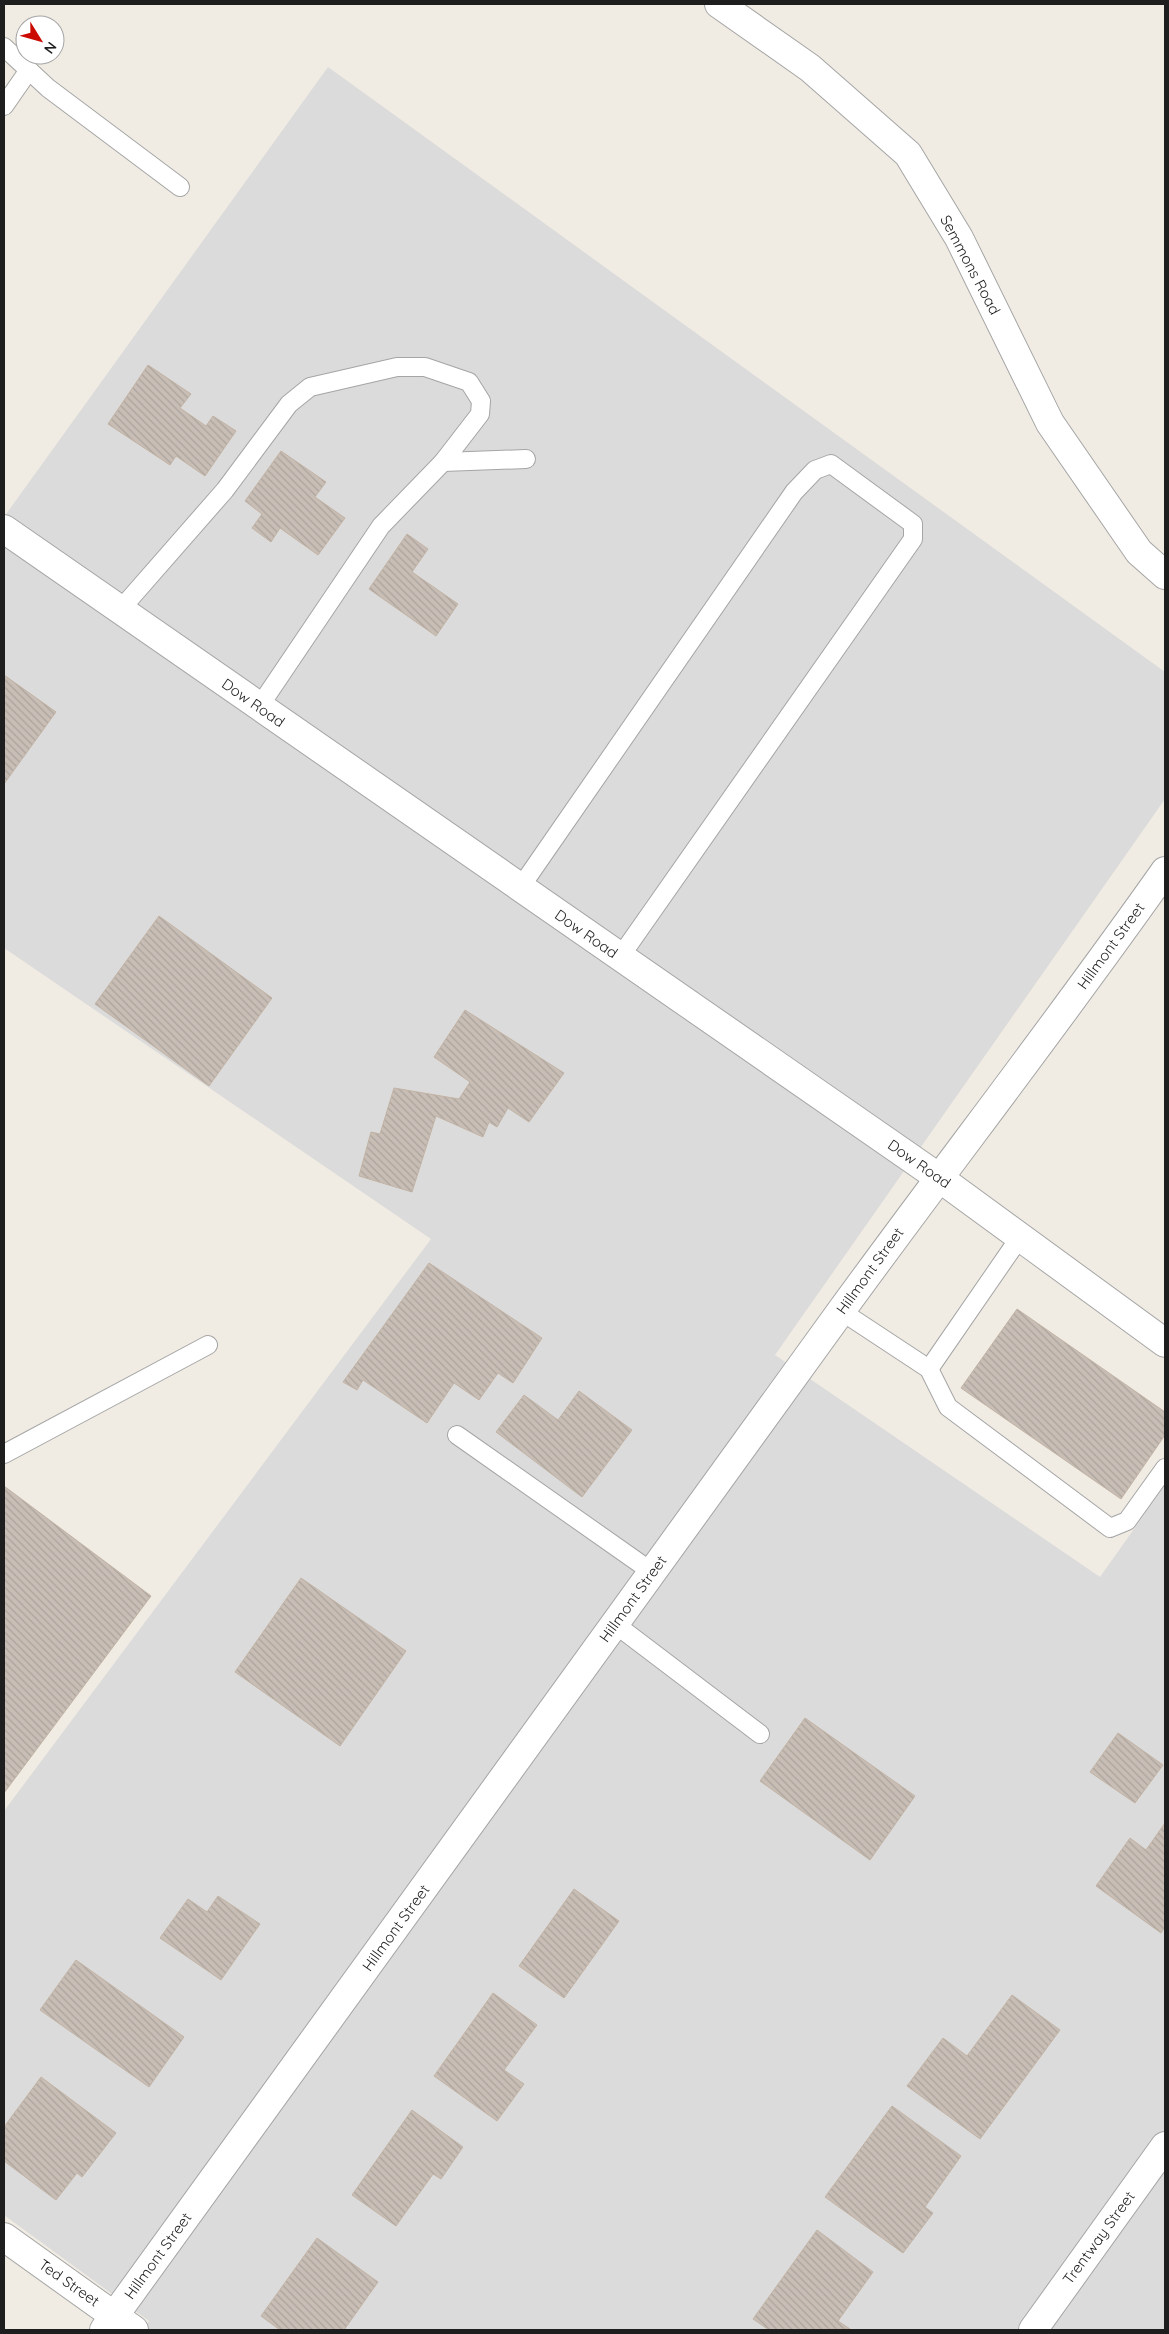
<svg xmlns="http://www.w3.org/2000/svg" width="1169" height="2334" font-family="Quicksand,sans-serif">
<style>
.residential{fill:#dcdbdb}
.building{fill:url(#building-back-hatch);stroke:#c2b3a4}
.lines{fill:none;stroke-linecap:round;stroke-linejoin:round}
.lane-casing{stroke:#a5a5a5;stroke-width:20}
.street-casing{stroke:#a5a5a5;stroke-width:30}
.lane{stroke:#fff;stroke-width:18}
.street{stroke:#fff;stroke-width:28}
.labels{text-anchor:middle;stroke-width:4;stroke-linejoin:round;paint-order:stroke}
.street-label{font-size:15px;fill:#1e1e1e;stroke:#fff}
</style>
<defs>
<pattern id="building-back-hatch" width="6" height="6" patternUnits="userSpaceOnUse" patternTransform="scale(1.25)"><rect width="6" height="6" fill="#c8beb6"/><path d="M-1 5l2 2M0 0l6 6M5-1l2 2" fill="none" stroke="#aba39c"/></pattern>
</defs>
<rect width="100%" height="100%" fill="#f0ece3"/>
<polygon class="residential" points="328,67 1165,672 1165,799 775,1355 1100,1577 1165,1485 1165,2330 143,2330 149,2321 4,2215 4,1811 431,1239 4,948 4,517"/>
<g class="building">
<polygon points="148,365 191,394 180,408 206,426 213,416 236,431 205,476 176,456 170,465 108,424"/>
<polygon points="281,451 326,482 315,497 345,518 318,555 280,528 271,542 252,528 262,514 245,501"/>
<polygon points="407,534 428,549 412,572 458,604 436,636 369,589"/>
<polygon points="4,675 56,712 4,784"/>
<polygon points="159,916 272,998 209,1086 95,1004"/>
<polygon points="465,1010 564,1073 529,1122 508,1108 497,1127 489,1122 483,1137 436,1116 412,1192 359,1176 371,1132 380,1134 394,1088 459,1099 470,1082 434,1057"/>
<polygon points="429,1263 542,1338 513,1383 498,1373 479,1400 454,1383 427,1423 363,1380 357,1390 343,1382"/>
<polygon points="1017,1309 1165,1412 1165,1435 1121,1499 961,1388"/>
<polygon points="579,1391 632,1430 582,1497 496,1432 524,1395 558,1420"/>
<polygon points="4,1486 151,1596 4,1793"/>
<polygon points="301,1578 406,1651 340,1746 235,1672"/>
<polygon points="805,1718 915,1796 870,1860 760,1781"/>
<polygon points="1118,1733 1163,1765 1135,1803 1090,1772"/>
<polygon points="1165,1823 1165,1927 1161,1933 1096,1886 1130,1838 1146,1850"/>
<polygon points="574,1889 619,1921 564,1998 519,1966"/>
<polygon points="218,1896 260,1924 221,1980 160,1938 188,1899 207,1912"/>
<polygon points="76,1960 184,2037 149,2087 40,2010"/>
<polygon points="493,1993 537,2025 504,2070 524,2084 497,2121 434,2076"/>
<polygon points="1012,1995 1060,2030 980,2139 907,2086 943,2038 967,2056"/>
<polygon points="41,2077 116,2133 82,2177 77,2173 56,2200 4,2161 4,2127"/>
<polygon points="892,2106 961,2156 925,2207 933,2213 903,2253 825,2197"/>
<polygon points="412,2110 463,2147 441,2179 433,2174 396,2226 352,2195"/>
<polygon points="817,2230 873,2272 838,2321 850,2329 769,2330 753,2319"/>
<polygon points="317,2238 378,2282 344,2330 280,2330 261,2316"/>
</g>
<g class="lines">
<g class="lane-casing">
<g id="lane">
<polyline points="4,47 48,88 180,187"/>
<polyline points="4,106 29,70"/>
<polyline points="443,462 526,459"/>
<polyline points="120,610 225,490 289,404 310,387 397,367 425,367 469,382 481,401 480,414 443,462 381,526 259,707"/>
<polyline points="520,888 794,492 815,470 831,464 913,524 913,539 620,957"/>
<polyline points="841,1311 929,1369 948,1407 1110,1528 1127,1521 1165,1468"/>
<polyline points="929,1369 1020,1237"/>
<polyline points="457,1435 652,1572"/>
<polyline points="4,1454 208,1345"/>
<polyline points="615,1624 760,1734"/>
</g>
</g>
<g class="street-casing">
<g id="street">
<polyline points="719,4 810,68 908,154 959,238 1050,423 1139,552 1165,575"/>
<polyline points="4,529 938,1177 1165,1343"/>
<polyline points="4,2237 134,2330"/>
<path d="M104 2330 841 1311C948 1164 1060 1020 1165 871"/>
<polyline points="1033,2330 1165,2146"/>
</g>
</g>
<use href="#lane" class="lane"/>
<use href="#street" class="street"/>
</g>
<g class="labels">
<g class="street-label">
<text transform="translate(970 265) rotate(62)" y="5">Semmons Road</text>
<text transform="translate(253 703) rotate(35)" y="5">Dow Road</text>
<text transform="translate(586 934) rotate(35)" y="5">Dow Road</text>
<text transform="translate(1111 946) rotate(-54)" y="5">Hillmont Street</text>
<text transform="translate(919 1164) rotate(35)" y="5">Dow Road</text>
<text transform="translate(870 1271) rotate(-54)" y="5">Hillmont Street</text>
<text transform="translate(633 1599) rotate(-54)" y="5">Hillmont Street</text>
<text transform="translate(396 1928) rotate(-54)" y="5">Hillmont Street</text>
<text transform="translate(1099 2238) rotate(-54)" y="5">Trentway Street</text>
<text transform="translate(158 2256) rotate(-54)" y="5">Hillmont Street</text>
<text transform="translate(69 2283) rotate(35)" y="5">Ted Street</text>
</g>
</g>
<rect width="1169" height="2334" fill="none" stroke="#1e1e1e" stroke-width="10"/>
<g transform="translate(40 40) rotate(127)"><circle r="24" fill="#ffffff" stroke="#a5a5a5"/>
<path d="M0-4L9 19L0 12L-9 19Z" fill="#cb0a00"/>
<text y="-8" font-size="14" font-weight="bold" text-anchor="middle" fill="#1e1e1e">N</text>
</g>
</svg>
